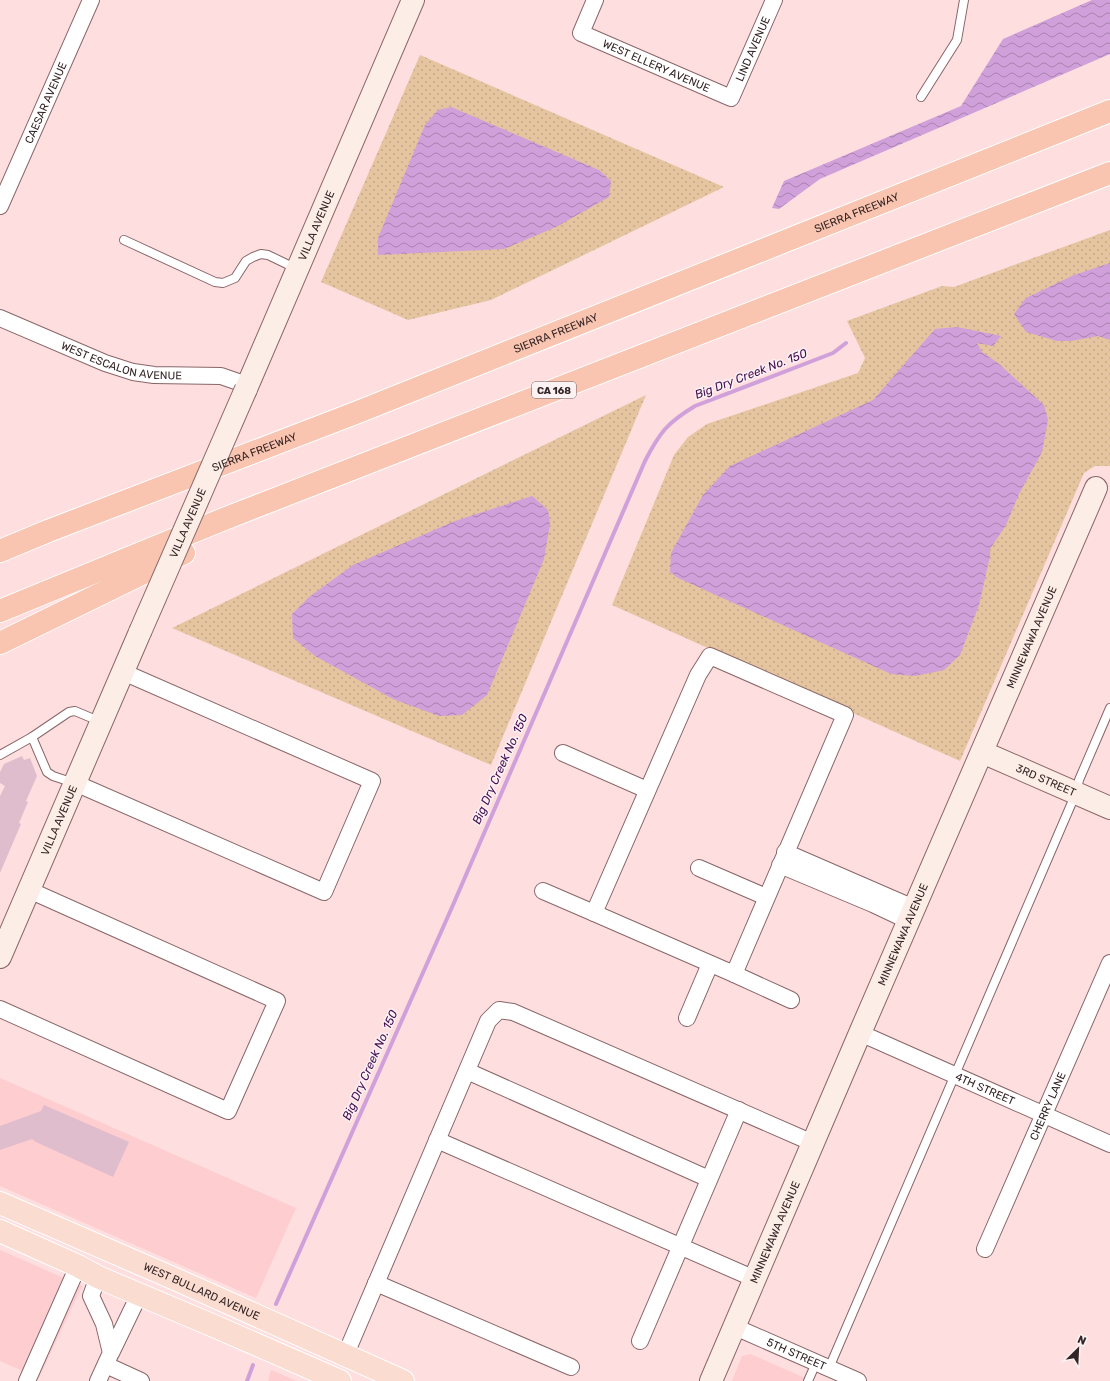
<svg xmlns="http://www.w3.org/2000/svg" width="1110" height="1381" font-family="Rubik,sans-serif">
<style>
.built{fill:#fdcdcf}
.grass{fill:url(#grass-dots)}
.water{fill:url(#water-waves)}
.lines{fill:none;stroke-linecap:round;stroke-linejoin:round}
.stream{stroke:#d0a0da;stroke-width:4}
.building{fill:#dfbdcd}
.lane-casing{stroke:#896668;stroke-width:10}
.street-casing{stroke:#896668;stroke-width:18}
.secondary-casing{stroke:#896668;stroke-width:24}
.primary-casing{stroke:#fff;stroke-width:24}
.highway-casing{stroke:#fff;stroke-width:24}
.lane{stroke:#fff;stroke-width:8}
.street{stroke:#fff;stroke-width:16}
.secondary{stroke:#fdede7;stroke-width:22}
.primary{stroke:#fbdcd0;stroke-width:22}
.highway{stroke:#f9c4b0;stroke-width:22}
.secondary-bridge-casing{stroke:#896668;stroke-width:24;stroke-linecap:butt}
.secondary-bridge{stroke:#fdede7;stroke-width:22}
.labels{text-anchor:middle;stroke-width:3;stroke-linejoin:round;paint-order:stroke}
.shield{fill:#fbf2f3;stroke:#6f6263;stroke-width:1}
.shield-label{font-size:10px;font-weight:bold;fill:#332425}
.street-label{font-size:11px;fill:#332425;stroke:#fbf2f3}
.water-label{font-size:12px;font-style:italic;fill:#450a51;stroke:#fbf2f3}
</style>
<defs>
<pattern id="grass-dots" width="8" height="8" patternUnits="userSpaceOnUse"><rect width="8" height="8" fill="#e5c4a0"/><path d="M2 2h.1M6 6h.1" fill="none" stroke="#c5a88a" stroke-width="1.8" stroke-linecap="round"/></pattern>
<pattern id="water-waves" width="16" height="10" patternUnits="userSpaceOnUse"><rect width="16" height="10" fill="#d0a0da"/><path d="M0 5q4-4 8 0t8 0" fill="none" stroke="#a982b1"/></pattern>
</defs>
<rect width="100%" height="100%" fill="#ffdee0"/>
<g class="built">
<polygon points="0,1078 296,1208 256,1298 0,1186"/>
<polygon points="0,1250 82,1286 39,1378 0,1361"/>
<polygon points="750,1354 812,1381 732,1381 742,1356"/>
<polygon points="271,1370 296,1381 268,1381"/>
</g>
<g class="grass">
<polygon points="420,55 724,187 491,300 408,320 321,282"/>
<polygon points="1110,230 1110,466 1095,466 1084,473 960,761 612,605 674,455 688,437 707,424 858,373 865,358 847,321 942,286 954,287"/>
<polygon points="646,395 491,765 172,628"/>
</g>
<g class="water">
<polygon points="1092,0 1110,0 1110,54 820,179 779,209 772,208 784,181 961,106 1003,39"/>
<polygon points="451,107 599,170 611,181 609,197 556,227 504,249 378,255 378,238 425,125 438,110"/>
<polygon points="1110,263 1110,340 1098,336 1071,341 1057,341 1026,332 1014,314 1026,298 1074,275"/>
<polygon points="957,327 1001,336 993,346 977,343 982,352 998,363 1044,405 1048,420 1042,452 1019,494 1006,525 990,549 990,556 979,605 960,655 944,670 915,676 891,674 678,578 670,572 671,553 703,495 730,466 873,400 935,329"/>
<polygon points="532,496 548,510 550,524 544,559 487,695 462,715 439,716 393,699 315,656 293,638 292,614 309,597 353,565 455,521"/>
</g>
<g class="lines">
<g class="stream">
<path d="M276 1304 453 905 645 461C660 432 667 423 695 406L833 353 846 343"/>
<polyline points="247,1381 253,1365"/>
</g>
</g>
<g class="building">
<polygon points="22,756 24,760 30,758 37,776 26,801 28,802 19,823 21,824 0,873 0,796 5,786 0,783 0,772 4,764"/>
<polygon points="44,1105 129,1142 113,1177 36,1142 32,1139 0,1150 0,1126 41,1111"/>
</g>
<g class="lines">
<g class="lane-casing">
<g id="lane">
<polyline points="921,97 957,40 964,0"/>
<polyline points="124,240 215,282 223,283 235,278 246,261 253,257 261,254 268,255 297,269"/>
<polyline points="0,755 32,737"/>
<polyline points="74,783 53,776 47,772 32,737 69,712 75,711 101,722"/>
<polyline points="829,1368 1076,793 1079,780 1110,708"/>
<polyline points="808,1381 816,1363"/>
</g>
</g>
<g class="street-casing">
<g id="street">
<path id="s1" d="M595 0 581 33 731 98 774 0"/>
<path id="s2" d="M0 206 91 0"/>
<path id="s3" d="M0 318 105 363 133 372 154 375 221 376 247 385"/>
<polygon points="710,656 845,715 734,974 594,913 698,675"/>
<polyline points="563,753 647,790"/>
<polyline points="75,783 324,892 372,781 123,672"/>
<polyline points="785,852 914,908"/>
<polyline points="780,865 873,904 909,921"/>
<polyline points="699,868 766,897"/>
<polyline points="543,891 594,913"/>
<polyline points="734,974 791,1000"/>
<polyline points="0,1009 228,1111 277,1001 29,890"/>
<polyline points="687,1018 710,964"/>
<path id="s4" d="M860 1033 1110 1144"/>
<polyline points="467,1071 709,1179"/>
<polyline points="437,1140 755,1279"/>
<path id="s5" d="M985 1249 1110 963"/>
<polyline points="98,1277 91,1296 104,1324 111,1353 139,1295"/>
<polyline points="376,1283 571,1367"/>
<path id="s6" d="M735 1327 858 1381"/>
<polyline points="640,1341 739,1110"/>
<polyline points="345,1356 488,1021 499,1010 513,1012 813,1143"/>
<polyline points="106,1365 141,1381"/>
<polyline points="27,1381 78,1266"/>
<polyline points="98,1381 109,1357"/>
</g>
</g>
<g class="secondary-casing">
<g id="secondary">
<path id="s7" d="M246 389 413 0"/>
<path id="s8" d="M982 752 1110 808"/>
<path id="s9" d="M0 957 140 632"/>
<path id="s10" d="M711 1381 860 1033 1096 488"/>
</g>
</g>
<g class="primary-casing">
<g id="primary">
<path id="s11" d="M0 1203 175 1279 403 1381"/>
<polyline points="0,1231 78,1266 98,1277 214,1326 340,1381"/>
</g>
</g>
<g class="highway-casing">
<g id="highway">
<path id="s12" d="M0 551 48 531 358 412 1110 111"/>
<polyline points="0,611 224,519 1110,173"/>
<polyline points="0,643 184,553"/>
</g>
</g>
<use href="#lane" class="lane"/>
<use href="#street" class="street"/>
<use href="#secondary" class="secondary"/>
<use href="#primary" class="primary"/>
<use href="#highway" class="highway"/>
<g class="secondary-bridge-casing">
<g id="secondary-bridge">
<path id="s13" d="M140 632 246 389"/>
</g>
</g>
<use href="#secondary-bridge" class="secondary-bridge"/>
</g>
<g class="labels">
<rect class="shield" x="532" y="382" width="44" height="16" rx="3"/>
<g class="shield-label">
<text x="554" y="394">CA 168</text>
</g>
<g class="street-label">
<text dy="4" stroke="none"><textPath href="#s1" startOffset="253">LIND AVENUE</textPath></text>
<text dy="4" stroke="none"><textPath href="#s1" startOffset="118">WEST ELLERY AVENUE</textPath></text>
<text dy="4" stroke="none"><textPath href="#s2" startOffset="113">CAESAR AVENUE</textPath></text>
<text dy="4" stroke="none"><textPath href="#s12" startOffset="921">SIERRA FREEWAY</textPath></text>
<text dy="4" stroke="none"><textPath href="#s7" startOffset="178">VILLA AVENUE</textPath></text>
<text dy="4" stroke="none"><textPath href="#s12" startOffset="597">SIERRA FREEWAY</textPath></text>
<text dy="4" stroke="none"><textPath href="#s3" startOffset="130">WEST ESCALON AVENUE</textPath></text>
<text dy="4" stroke="none"><textPath href="#s12" startOffset="273">SIERRA FREEWAY</textPath></text>
<text dy="4" stroke="none"><textPath href="#s13" startOffset="119">VILLA AVENUE</textPath></text>
<text dy="4" stroke="none"><textPath href="#s10" startOffset="810">MINNEWAWA AVENUE</textPath></text>
<text dy="4" stroke="none"><textPath href="#s8" startOffset="70">3RD STREET</textPath></text>
<text dy="4" stroke="none"><textPath href="#s9" startOffset="149">VILLA AVENUE</textPath></text>
<text dy="4" stroke="none"><textPath href="#s10" startOffset="486">MINNEWAWA AVENUE</textPath></text>
<text dy="4" stroke="none"><textPath href="#s4" startOffset="137">4TH STREET</textPath></text>
<text dy="4" stroke="none"><textPath href="#s5" startOffset="156">CHERRY LANE</textPath></text>
<text dy="4" stroke="none"><textPath href="#s10" startOffset="162">MINNEWAWA AVENUE</textPath></text>
<text dy="4" stroke="none"><textPath href="#s11" startOffset="220">WEST BULLARD AVENUE</textPath></text>
<text dy="4" stroke="none"><textPath href="#s6" startOffset="67">5TH STREET</textPath></text>
</g>
<g class="water-label">
<text transform="translate(751 374) rotate(-21)" y="4">Big Dry Creek No. 150</text>
<text transform="translate(500 769) rotate(-66)" y="4">Big Dry Creek No. 150</text>
<text transform="translate(370 1065) rotate(-66)" y="4">Big Dry Creek No. 150</text>
</g>
</g>
<g transform="translate(1078 1349) rotate(24)" stroke="#fbf2f3" stroke-width="3" paint-order="stroke">
<path d="M0-3L7 15L0 10L-7 15Z" fill="#332425"/>
<text y="-6" font-size="11" font-weight="bold" text-anchor="middle" fill="#332425">N</text>
</g>
</svg>
